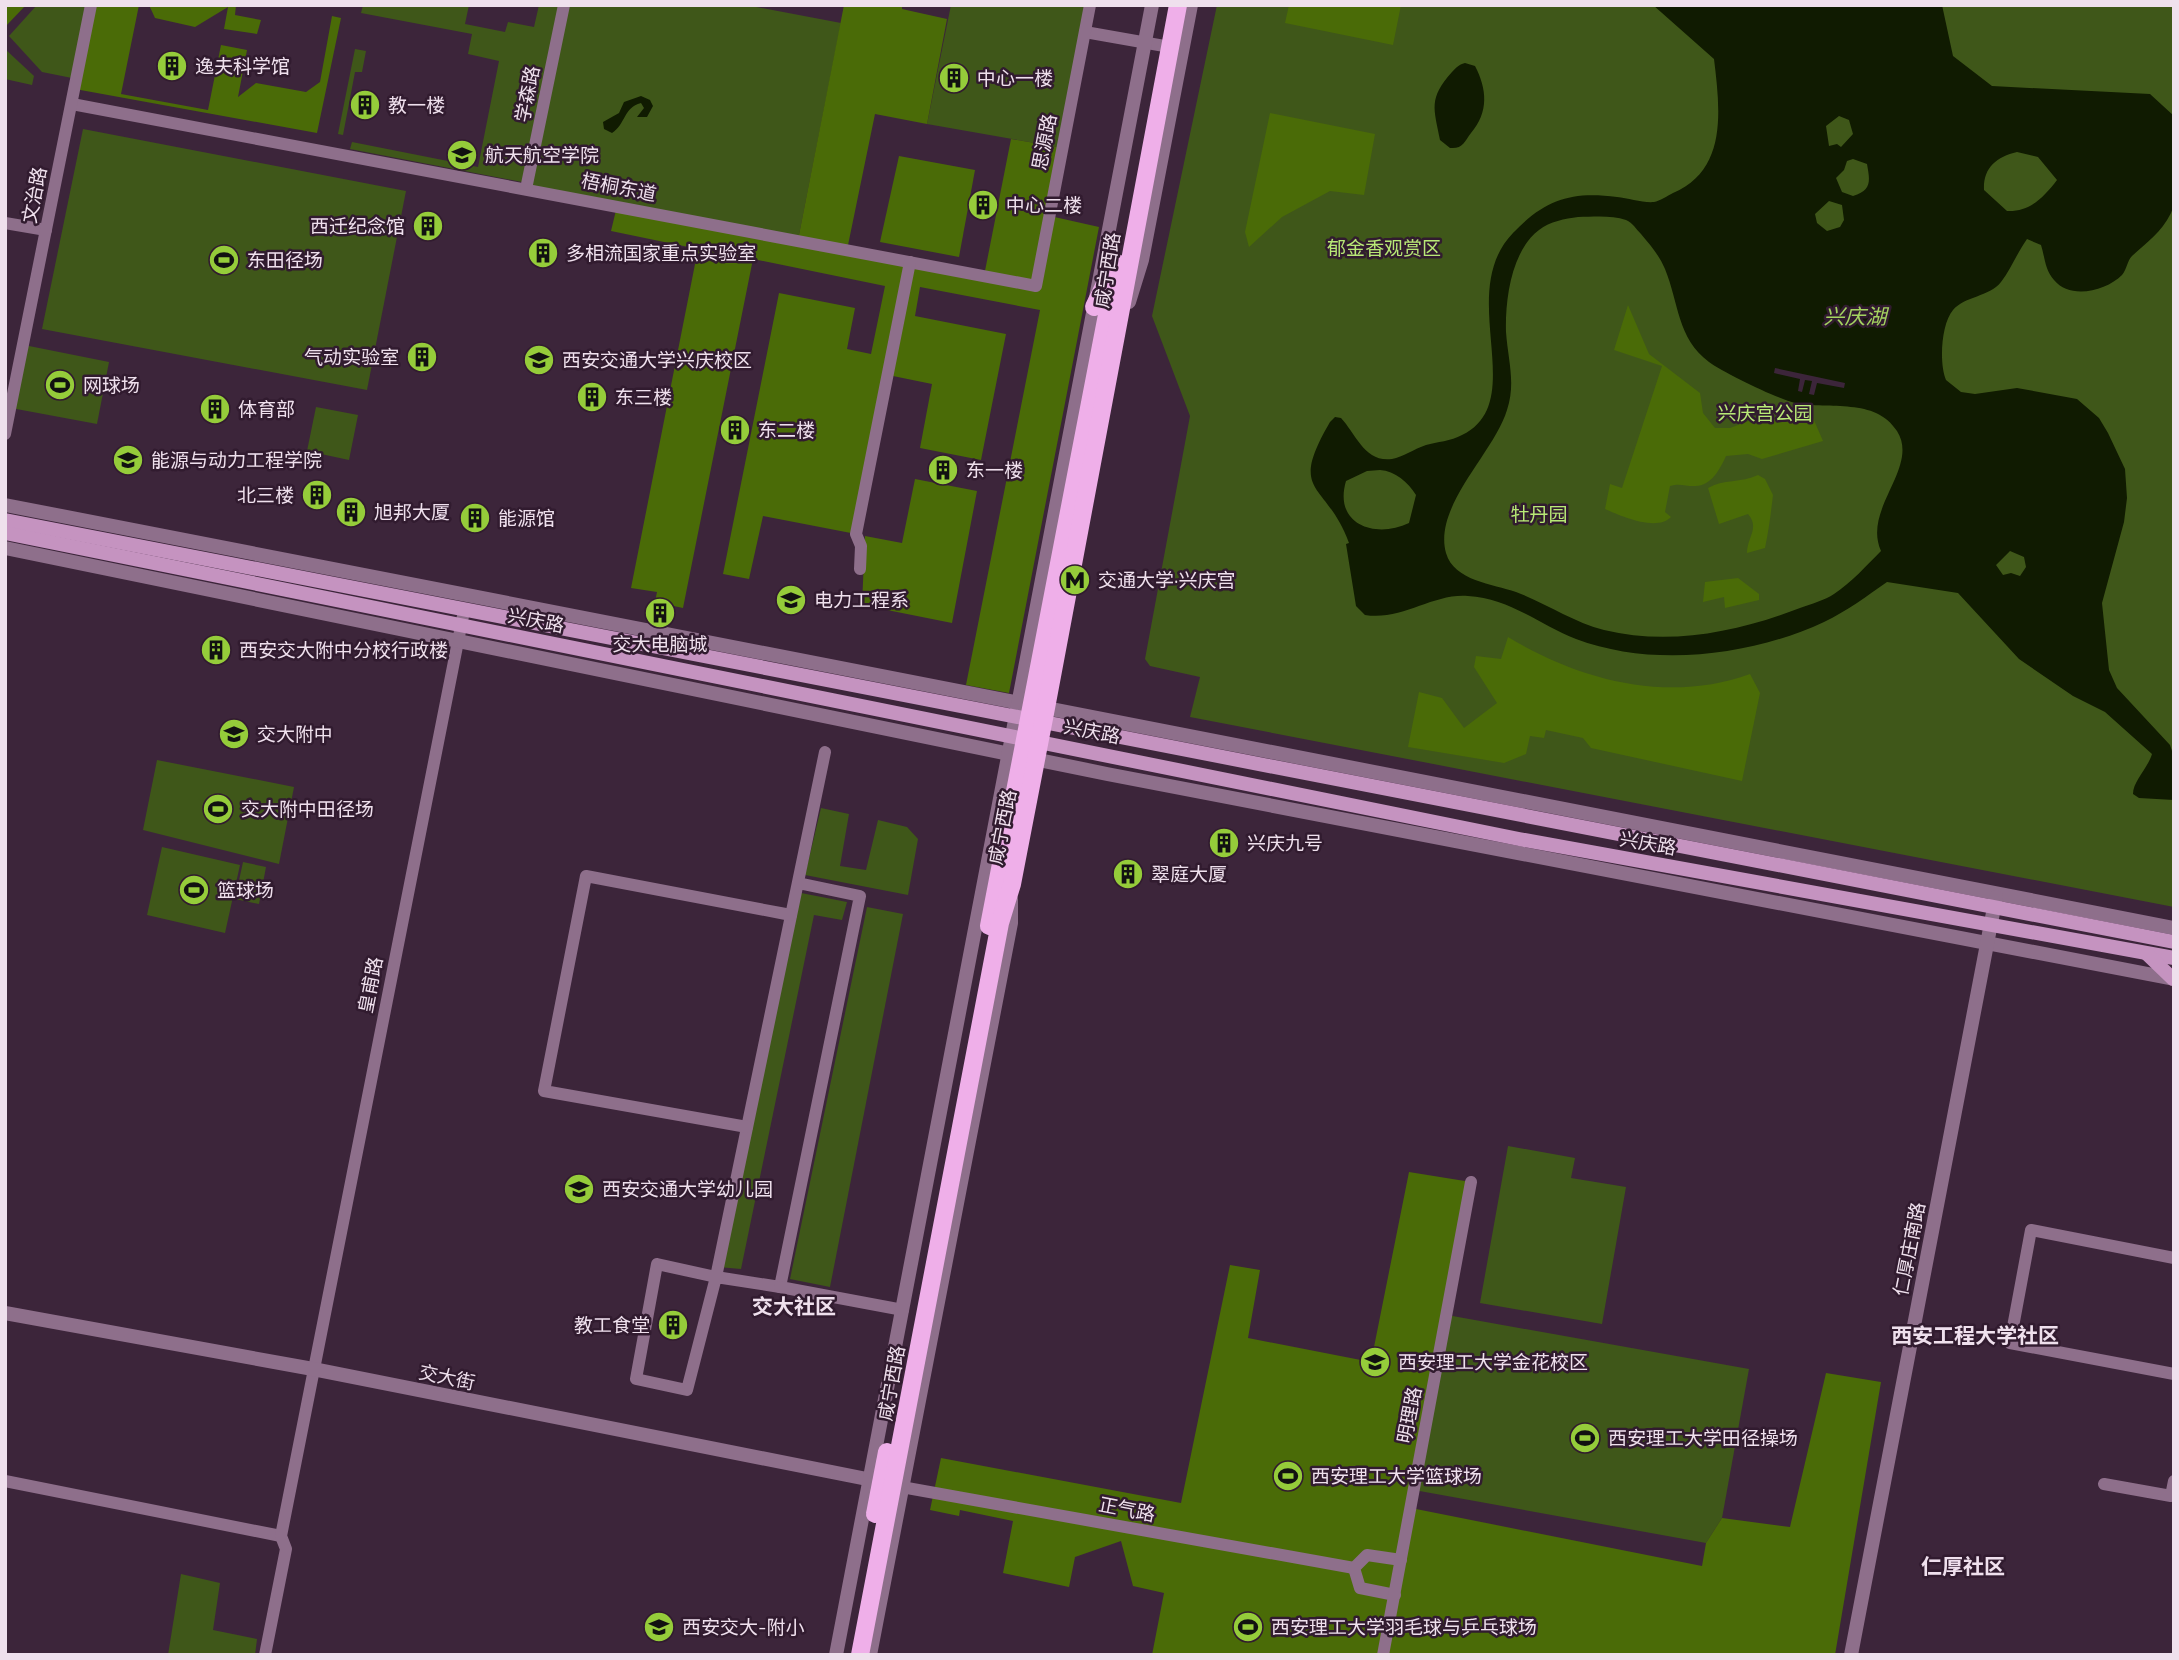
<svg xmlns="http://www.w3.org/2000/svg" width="2179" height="1660" font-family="'Exo 2','Noto Sans SC',sans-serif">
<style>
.green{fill:#3f5719}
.forest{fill:#4a6b07}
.water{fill:#101b01;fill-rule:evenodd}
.pier{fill:#3c253a}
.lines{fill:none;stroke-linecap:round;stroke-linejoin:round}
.minor{stroke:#8e6f8b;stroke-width:12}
.tertiary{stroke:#8e6f8b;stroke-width:14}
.secondary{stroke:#c593c0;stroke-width:14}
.primary{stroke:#efafe9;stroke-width:18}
.labels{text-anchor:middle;stroke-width:5;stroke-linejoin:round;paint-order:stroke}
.poi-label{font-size:19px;fill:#efe0ed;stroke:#311b2f;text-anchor:start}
.street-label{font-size:19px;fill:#efe0ed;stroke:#311b2f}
.park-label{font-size:19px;fill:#b8e976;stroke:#311b2f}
.water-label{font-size:21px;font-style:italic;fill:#a4d360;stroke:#311b2f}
.neighbourhood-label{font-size:21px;font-weight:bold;fill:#efe0ed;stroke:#311b2f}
</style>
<rect width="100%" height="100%" fill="#3c253a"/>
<g class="green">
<polygon points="37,5 91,5 77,79 42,72 9,36"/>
<polygon points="363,5 469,5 465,24 505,32 508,22 534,27 539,5 746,5 841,23 798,240 526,189 527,183 350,149 352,142 478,167 499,61 468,54 472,34 361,13"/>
<polygon points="951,5 1090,5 1063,148 927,124"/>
<polygon points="1217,5 2174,5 2174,907 1190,717 1200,677 1150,666 1145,659 1190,416 1152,316"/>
<polygon points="5,49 34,76 32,85 5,79"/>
<polygon points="355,49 366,51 362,72 355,72 343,135 338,134"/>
<polygon points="83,129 406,191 367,390 42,329"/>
<polygon points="24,345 109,362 97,424 11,408"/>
<polygon points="316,407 358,415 349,460 307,451"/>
<polygon points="157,760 294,787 279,864 143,830"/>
<polygon points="821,808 849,814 840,866 866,870 878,820 907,827 918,839 908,895 805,875"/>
<polygon points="162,847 240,865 225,933 147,915"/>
<polygon points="243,862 266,867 259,904 235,899"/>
<polygon points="796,892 847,902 842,920 814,915 741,1269 718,1267"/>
<polygon points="867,907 903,914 830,1287 790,1279"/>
<polygon points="1508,1146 1575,1158 1571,1178 1626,1187 1602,1324 1480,1303"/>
<polygon points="1447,1315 1749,1369 1722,1518 1706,1543 1414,1490"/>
<polygon points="181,1574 220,1583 213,1630 257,1639 255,1655 168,1655"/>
</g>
<g class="forest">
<polygon points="5,5 26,5 5,27"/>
<polygon points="91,5 139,5 121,94 208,110 221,45 247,50 238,97 256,83 306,92 320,82 332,16 341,18 317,133 75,89"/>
<polygon points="149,5 236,5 235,15 261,20 257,34 224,29 228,7 195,27 155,18"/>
<polygon points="844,5 902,5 902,9 947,19 927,124 875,114 847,250 984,276 1011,139 1063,148 1050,216 1099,227 1009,693 966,685 1040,310 920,287 915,316 1006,334 981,460 920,448 932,384 888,375 856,534 763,516 749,579 723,574 779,293 855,308 847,349 871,354 885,286 753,259 683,608 655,602 657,592 631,588 698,249 611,231 617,206 798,240"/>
<polygon points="1289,5 1401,5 1393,45 1285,23"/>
<polygon points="1270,113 1375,134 1364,195 1330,191 1282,217 1249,247 1245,232"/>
<polygon points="899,156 975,170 959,257 880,242"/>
<path d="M1628 305 1649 354 1700 393 1703 413 1715 428H1730L1754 419 1813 418 1823 441 1762 459 1748 454 1726 456C1720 469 1711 487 1694 486 1685 486 1679 483 1670 486L1665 512 1671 517C1657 532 1621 516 1605 509L1610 484 1622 488 1662 366 1614 350Z"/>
<path d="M1758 475 1765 479 1773 495C1771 512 1769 529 1765 548L1747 553C1747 537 1760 528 1748 514L1719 524 1708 488C1723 479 1741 483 1758 475Z"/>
<polygon points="915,479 977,491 952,623 862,605 865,536 902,543"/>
<polygon points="1738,578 1759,594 1759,600 1725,608 1724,597 1703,602 1705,582"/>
<path d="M1508 637C1579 680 1668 704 1750 674L1760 693 1742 781 1591 748 1583 738 1546 730 1544 738 1530 736 1526 754 1504 763 1408 747 1419 692 1442 698 1464 728 1497 703 1474 667 1476 656 1501 659Z"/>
<polygon points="1409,1172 1471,1182 1380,1655 1152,1655 1164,1593 1133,1586 1121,1541 1075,1557 1069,1587 1003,1573 1013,1521 960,1510 959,1516 930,1510 941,1458 1181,1503 1230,1265 1260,1270 1248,1338 1371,1362"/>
<polygon points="1826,1373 1881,1382 1835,1655 1381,1655 1411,1508 1702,1566 1706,1543 1722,1518 1790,1527"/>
</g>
<g class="water">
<path d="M1653 5H1942L1953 56 1992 86 2150 94 2174 116C2174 137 2179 197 2171 213 2161 233 2147 242 2132 256 2127 261 2127 269 2122 275 2106 291 2070 300 2054 280 2045 270 2045 258 2041 245L2027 239C2017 253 2011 269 2001 282 1989 297 1965 296 1953 310 1941 324 1939 364 1946 380L1961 392 1975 394 2017 388 2077 399 2099 418 2108 433 2125 469 2127 498 2124 522 2102 603 2109 670 2117 688 2170 745 2174 757V800L2139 798 2133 794C2133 781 2148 768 2152 754L2105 712 2073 696 2019 659 1958 593 1887 582C1867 596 1847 611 1824 622 1751 656 1653 668 1576 639 1540 625 1509 598 1468 596 1433 593 1402 621 1365 615L1356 606 1346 544 1349 543C1326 480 1287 496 1330 422L1335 417 1341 418C1356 434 1365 463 1392 459 1403 457 1414 449 1426 445 1437 442 1451 441 1462 435 1531 401 1454 294 1513 233 1545 199 1572 191 1617 197 1628 198 1643 203 1654 202 1660 201 1667 196 1673 193 1728 170 1720 109 1714 59ZM1839 116 1849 120 1853 134 1841 147 1837 144 1829 146 1826 126ZM2017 152 2038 157 2057 180C2044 197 2030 212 2007 211L1984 190C1983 168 1996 157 2017 152ZM1853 159 1867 164C1870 181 1872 190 1853 196L1842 192 1836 178 1844 170 1847 161ZM1829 201 1842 205 1844 220 1840 227 1827 231 1817 223 1815 214ZM1578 217C1593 217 1612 215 1626 220 1633 223 1636 229 1641 234 1651 246 1659 255 1665 269 1679 303 1677 338 1709 362 1724 373 1778 399 1795 403 1830 410 1875 397 1897 431 1920 467 1862 509 1881 551 1867 565 1851 583 1834 594 1825 600 1811 604 1800 608 1738 632 1670 646 1604 630 1573 622 1546 603 1516 592 1493 584 1454 581 1446 553 1433 506 1494 453 1507 410 1516 383 1508 360 1506 332 1505 301 1511 251 1539 230 1550 221 1565 219 1578 217ZM1380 470C1395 471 1408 482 1416 495L1409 523C1376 539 1333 525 1346 481L1367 471ZM2010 551 2024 557 2026 567 2020 576 2011 573 2003 575 1996 565Z"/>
<path d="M1465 63 1475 66C1487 89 1489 112 1471 133 1464 142 1463 149 1450 148L1440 140C1434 108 1428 99 1452 72 1457 67 1458 65 1465 63Z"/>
<path d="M641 96 650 100 653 106 647 117H637L644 108 641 103C623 108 626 124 612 133L604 129 603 122 619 113 624 102Z"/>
</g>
<polygon class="pier" points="1775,368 1845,383 1844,388 1817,383 1814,395 1809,394 1812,381 1805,380 1802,392 1798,391 1800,379 1774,373"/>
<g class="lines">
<g class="minor">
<polyline points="1085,32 1170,47"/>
<polyline points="72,104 1036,286 1090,5"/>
<polyline points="526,189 564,5"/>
<polyline points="5,223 46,230"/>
<polyline points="5,434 91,5"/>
<polyline points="860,569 861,546 856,534 910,262"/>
<polyline points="798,883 860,896 780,1287 716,1277 687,1390 636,1379 657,1264 716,1277 825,752"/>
<polyline points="747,1127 544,1091 586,876 791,915"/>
<polyline points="2174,1258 2031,1230 2010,1343 2174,1374"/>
<polyline points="780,1287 903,1310"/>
<polyline points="5,1481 281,1536"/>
<polyline points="2104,1484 2171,1496 2174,1481"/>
<polyline points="896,1486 1354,1568"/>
<polyline points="1395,1595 1360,1588 1354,1568 1367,1555 1401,1560"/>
<polyline points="265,1655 286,1549 281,1536 463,616"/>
<polyline points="871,1655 1012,923 1012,899"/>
<polyline points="1383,1655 1471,1182"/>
</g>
<g class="tertiary">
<polyline points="1129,302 1142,260 1191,5"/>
<polyline points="5,505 2174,928"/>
<polyline points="5,548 1107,774 2174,979"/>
<polyline points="5,1313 313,1369 877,1481"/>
<polyline points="836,1655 1152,5"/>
<polyline points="1851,1655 1996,897"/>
</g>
<g class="secondary">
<polyline points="5,520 2174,942"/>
<polyline points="5,533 1519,839 2174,958"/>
<polyline points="2147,954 2173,979"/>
</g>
<g class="primary">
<polyline points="1094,307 1107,280"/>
<polyline points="989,926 1117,263"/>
<polyline points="875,1514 887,1452"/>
<polyline points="860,1655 1000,923 1012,884 1046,708 1178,5"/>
</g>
</g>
<defs>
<g id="building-disc" transform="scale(1.575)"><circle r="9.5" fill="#95cc3a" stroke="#311b2f"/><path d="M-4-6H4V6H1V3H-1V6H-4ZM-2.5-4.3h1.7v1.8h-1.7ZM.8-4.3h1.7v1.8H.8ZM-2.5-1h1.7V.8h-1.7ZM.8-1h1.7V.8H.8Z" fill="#111"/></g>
<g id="university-disc" transform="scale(1.575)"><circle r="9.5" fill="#95cc3a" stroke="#311b2f"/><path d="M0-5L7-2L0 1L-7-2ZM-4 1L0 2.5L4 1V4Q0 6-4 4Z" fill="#111"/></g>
<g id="stadium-disc" transform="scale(1.575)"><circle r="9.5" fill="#95cc3a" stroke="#311b2f"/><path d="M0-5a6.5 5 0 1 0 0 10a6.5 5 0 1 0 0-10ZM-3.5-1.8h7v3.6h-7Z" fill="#111"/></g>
<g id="metro-disc" transform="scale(1.575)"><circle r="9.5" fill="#95cc3a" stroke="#311b2f"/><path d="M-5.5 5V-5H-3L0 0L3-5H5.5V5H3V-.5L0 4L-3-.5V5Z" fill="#111"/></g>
<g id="school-disc" transform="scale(1.575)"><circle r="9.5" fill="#95cc3a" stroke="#311b2f"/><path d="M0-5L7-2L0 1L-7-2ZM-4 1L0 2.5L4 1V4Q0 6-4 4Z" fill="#111"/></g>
</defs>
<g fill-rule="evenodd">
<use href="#building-disc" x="172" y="66"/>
<use href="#building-disc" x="954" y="78"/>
<use href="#building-disc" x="365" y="105"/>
<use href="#university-disc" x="462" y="155"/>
<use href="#building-disc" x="983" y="205"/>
<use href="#building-disc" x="428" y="226"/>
<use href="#building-disc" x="543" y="253"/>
<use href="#stadium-disc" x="224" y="260"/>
<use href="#building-disc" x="422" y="357"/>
<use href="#university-disc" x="539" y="360"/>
<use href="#stadium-disc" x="60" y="385"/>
<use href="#building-disc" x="592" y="397"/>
<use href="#building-disc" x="215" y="409"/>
<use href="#building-disc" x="735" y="430"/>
<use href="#university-disc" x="128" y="460"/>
<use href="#building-disc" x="943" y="470"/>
<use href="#building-disc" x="317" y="495"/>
<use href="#building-disc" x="351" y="512"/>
<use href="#building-disc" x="475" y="518"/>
<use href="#metro-disc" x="1075" y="580"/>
<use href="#university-disc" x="791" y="600"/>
<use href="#building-disc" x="660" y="613"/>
<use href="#building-disc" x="216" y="650"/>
<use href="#school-disc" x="234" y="734"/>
<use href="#stadium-disc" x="218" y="809"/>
<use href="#building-disc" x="1224" y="843"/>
<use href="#building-disc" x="1128" y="874"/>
<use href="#stadium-disc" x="194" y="890"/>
<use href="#school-disc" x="579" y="1189"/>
<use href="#building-disc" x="673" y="1325"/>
<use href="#university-disc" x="1375" y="1362"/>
<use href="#stadium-disc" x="1585" y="1438"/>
<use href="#stadium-disc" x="1288" y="1476"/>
<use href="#school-disc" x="659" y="1627"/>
<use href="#stadium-disc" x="1248" y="1627"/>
</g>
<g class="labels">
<g class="poi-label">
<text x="195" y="73">逸夫科学馆</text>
<text x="977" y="85">中心一楼</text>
<text x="388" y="112">教一楼</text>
<text x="485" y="162">航天航空学院</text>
<text x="1006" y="212">中心二楼</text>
<text x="405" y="233" text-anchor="end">西迁纪念馆</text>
<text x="566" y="260">多相流国家重点实验室</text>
<text x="247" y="267">东田径场</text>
<text x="399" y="364" text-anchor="end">气动实验室</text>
<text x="562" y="367">西安交通大学兴庆校区</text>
<text x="83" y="392">网球场</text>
<text x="615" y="404">东三楼</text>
<text x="238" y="416">体育部</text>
<text x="758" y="437">东二楼</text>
<text x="151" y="467">能源与动力工程学院</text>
<text x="966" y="477">东一楼</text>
<text x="294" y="502" text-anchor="end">北三楼</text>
<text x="374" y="519">旭邦大厦</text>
<text x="498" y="525">能源馆</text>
<text x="1098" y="587">交通大学·兴庆宫</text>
<text x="814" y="607">电力工程系</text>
<text x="660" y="651" text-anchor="middle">交大电脑城</text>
<text x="239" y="657">西安交大附中分校行政楼</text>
<text x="257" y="741">交大附中</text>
<text x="241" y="816">交大附中田径场</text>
<text x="1247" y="850">兴庆九号</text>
<text x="1151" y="881">翠庭大厦</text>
<text x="217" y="897">篮球场</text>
<text x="602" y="1196">西安交通大学幼儿园</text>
<text x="650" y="1332" text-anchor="end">教工食堂</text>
<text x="1398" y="1369">西安理工大学金花校区</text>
<text x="1608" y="1445">西安理工大学田径操场</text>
<text x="1311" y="1483">西安理工大学篮球场</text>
<text x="682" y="1634">西安交大-附小</text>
<text x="1271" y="1634">西安理工大学羽毛球与乒乓球场</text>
</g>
<g class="street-label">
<text transform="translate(527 94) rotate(-79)" y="7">学森路</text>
<text transform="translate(1044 142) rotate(-79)" y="7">思源路</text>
<text transform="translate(619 187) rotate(11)" y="7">梧桐东道</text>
<text transform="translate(34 195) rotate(-79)" y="7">文治路</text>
<text transform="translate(1107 270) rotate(-81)" y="7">咸宁西路</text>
<text transform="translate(536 620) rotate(11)" y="7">兴庆路</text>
<text transform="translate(1092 731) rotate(11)" y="7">兴庆路</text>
<text transform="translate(1002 827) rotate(-79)" y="7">咸宁西路</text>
<text transform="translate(1648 843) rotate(10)" y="7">兴庆路</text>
<text transform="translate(370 985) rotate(-79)" y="7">皇甫路</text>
<text transform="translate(1909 1249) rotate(-79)" y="7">仁厚庄南路</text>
<text transform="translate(447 1377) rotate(12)" y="7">交大街</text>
<text transform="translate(891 1383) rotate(-80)" y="7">咸宁西路</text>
<text transform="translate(1409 1415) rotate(-79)" y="7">明理路</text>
<text transform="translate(1127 1509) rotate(11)" y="7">正气路</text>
</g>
<g class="park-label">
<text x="1384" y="255">郁金香观赏区</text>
<text x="1765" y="420">兴庆宫公园</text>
<text x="1539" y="521">牡丹园</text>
</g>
<g class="water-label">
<text x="1855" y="324">兴庆湖</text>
</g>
<g class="neighbourhood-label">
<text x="794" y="1314">交大社区</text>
<text x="1975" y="1343">西安工程大学社区</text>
<text x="1963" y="1574">仁厚社区</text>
</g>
</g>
<rect width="2179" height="1660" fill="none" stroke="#efe0ed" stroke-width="14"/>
</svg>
